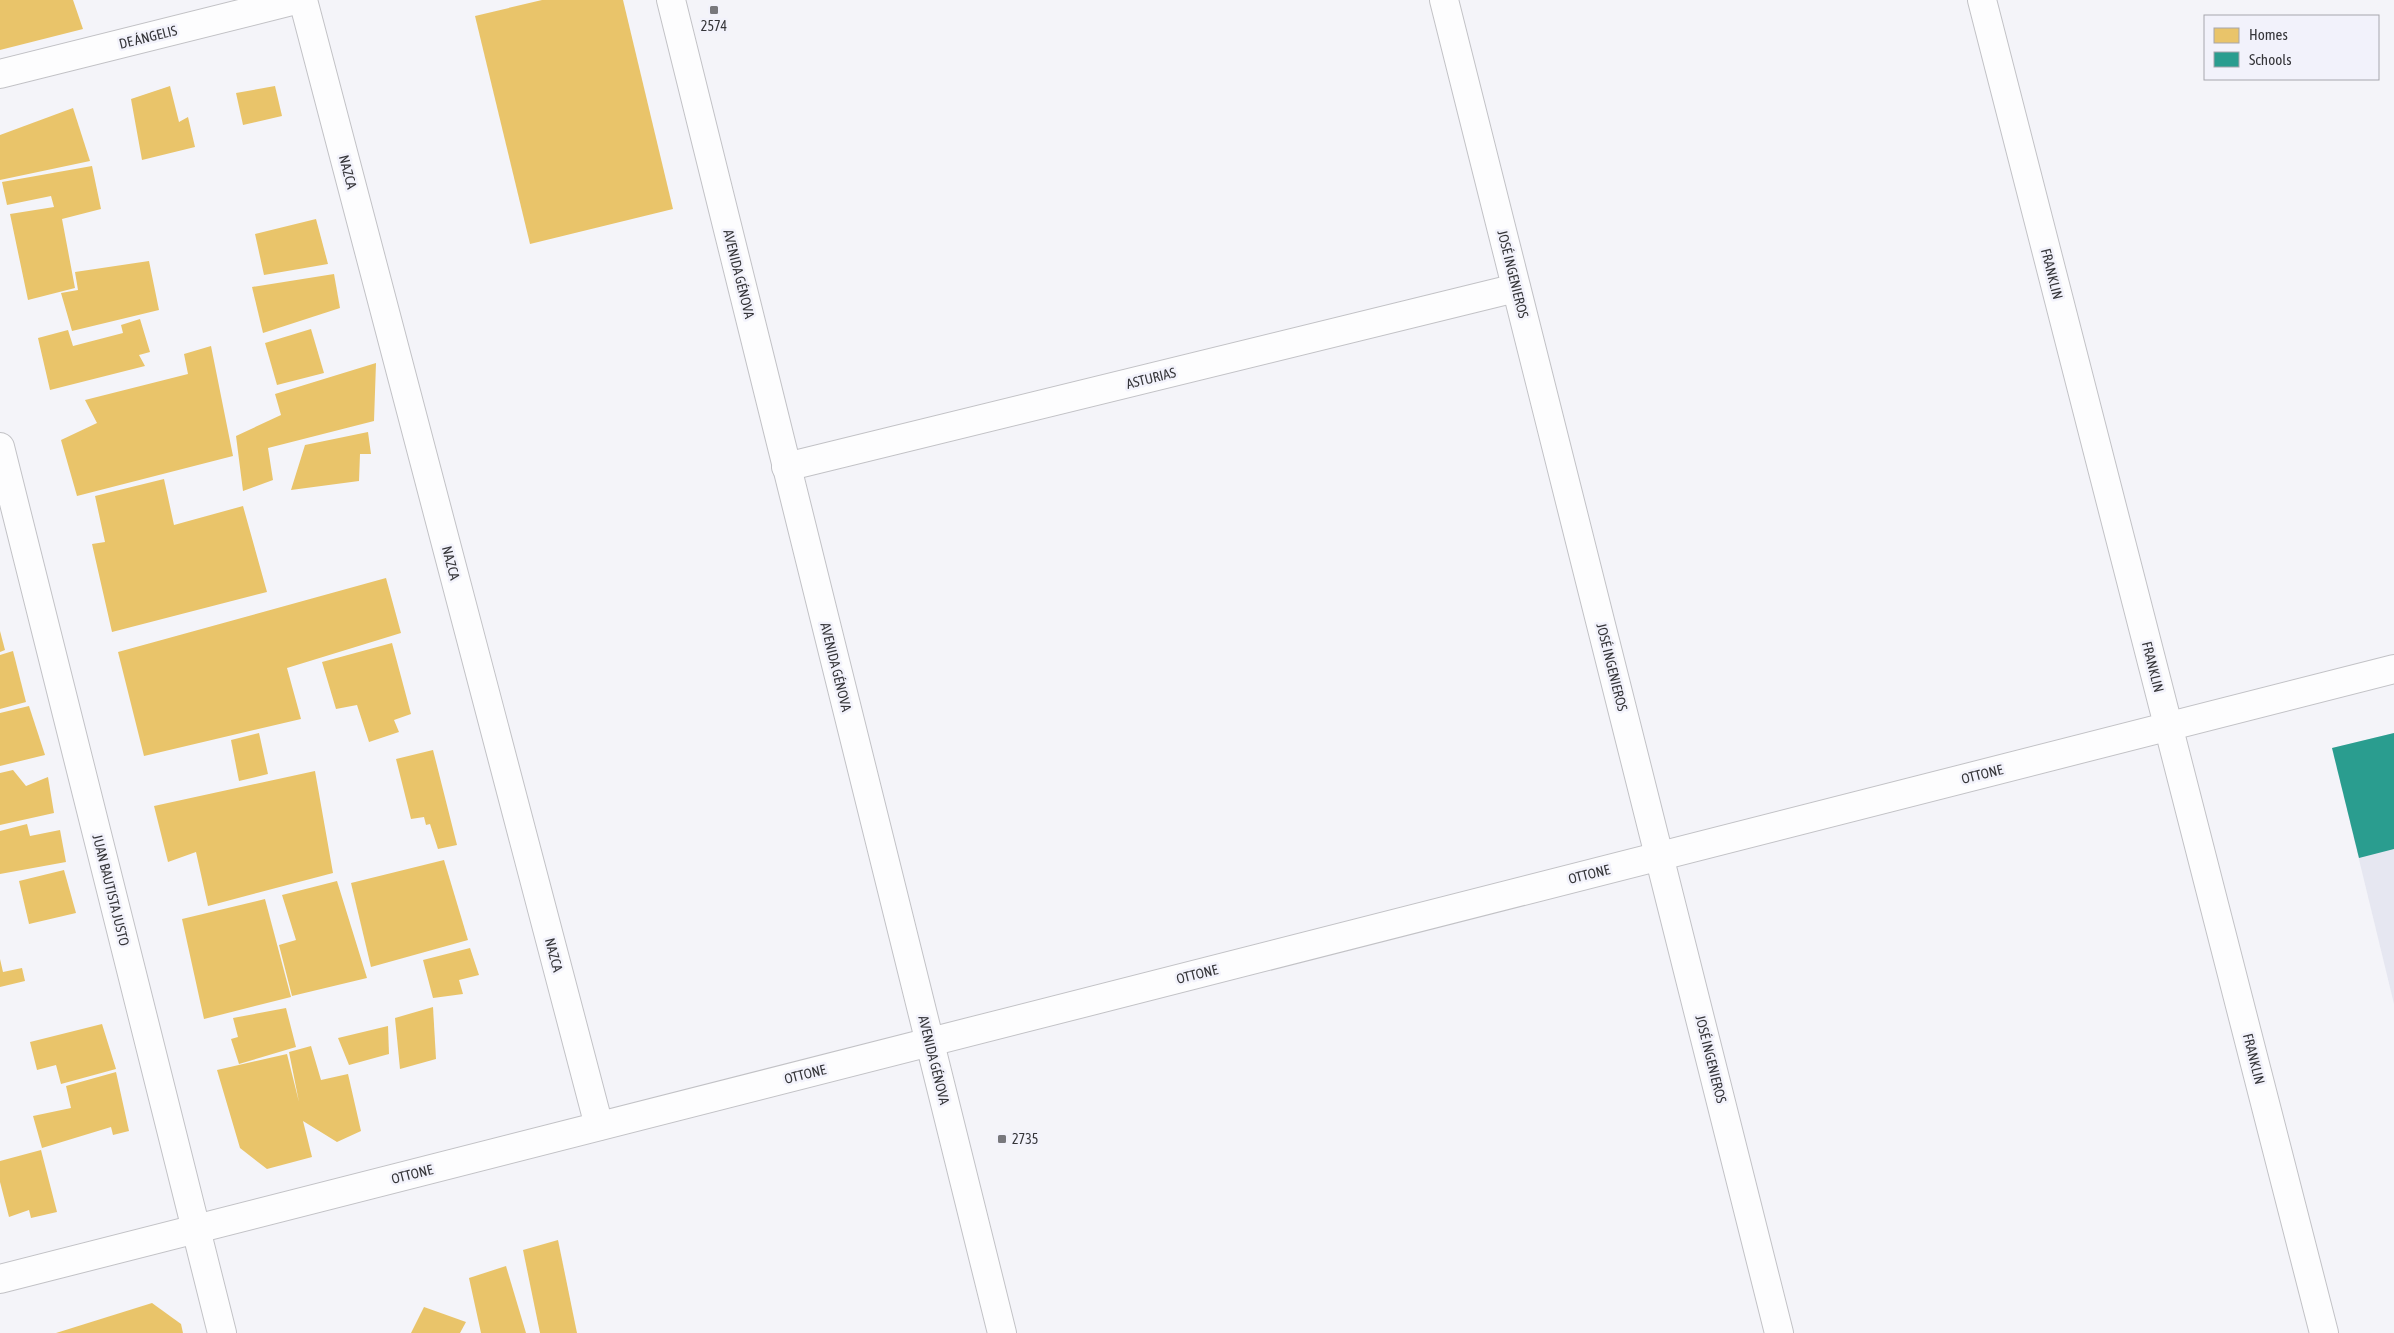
<svg xmlns="http://www.w3.org/2000/svg" width="2394" height="1333" font-family="'Asap Condensed',sans-serif">
<style>
.built{fill:#e6e7f1}
.homes{fill:#e9c46a}
.schools{fill:#2a9d8f}
.lines{fill:none;stroke-linecap:round;stroke-linejoin:round}
.minor-casing{stroke:#c2c2c6;stroke-width:30}
.tertiary-casing{stroke:#c2c2c6;stroke-width:30}
.minor{stroke:#fdfdfe;stroke-width:28}
.tertiary{stroke:#fdfdfe;stroke-width:28}
.poi-dot{fill:#78787c;stroke:#f2f2fb;stroke-width:2}
.labels{text-anchor:middle;stroke-width:5;stroke-linejoin:round;paint-order:stroke}
.poi-label{font-size:14px;fill:#353539;stroke:#f2f2fb}
.street-label{font-size:14px;fill:#353539;stroke:#f2f2fb}
</style>
<rect width="100%" height="100%" fill="#f4f4f9"/>
<polygon class="built" points="2394,733 2394,1004 2332,748"/>
<g class="homes">
<polygon points="0,0 73,0 83,29 0,50"/>
<polygon points="542,0 623,0 673,209 530,244 475,16"/>
<polygon points="170,86 179,122 188,117 195,147 142,160 131,99"/>
<polygon points="275,86 282,116 243,125 236,93"/>
<polygon points="73,108 90,161 0,180 0,135"/>
<polygon points="92,166 101,209 62,219 75,288 28,300 10,214 54,207 51,196 7,205 2,182"/>
<polygon points="316,219 328,264 264,275 255,234"/>
<polygon points="149,261 159,310 72,331 61,293 78,290 75,272"/>
<polygon points="334,274 340,308 263,333 252,287"/>
<polygon points="140,319 150,352 139,355 145,366 50,390 38,338 68,330 73,346 123,333 121,325"/>
<polygon points="311,329 324,373 277,385 265,343"/>
<polygon points="211,346 233,456 77,496 61,440 97,423 85,400 188,374 184,354"/>
<polygon points="376,363 374,421 268,448 273,480 243,491 236,436 281,415 275,394"/>
<polygon points="368,432 371,454 360,454 359,481 291,490 305,445"/>
<polygon points="164,479 174,525 243,506 267,592 112,632 92,544 105,542 95,496"/>
<polygon points="386,578 401,633 287,668 301,719 144,756 118,652"/>
<polygon points="0,631 5,650 0,652"/>
<polygon points="392,643 411,714 394,720 399,732 369,742 357,705 336,709 322,662"/>
<polygon points="13,651 26,702 0,709 0,655"/>
<polygon points="29,706 45,755 0,766 0,713"/>
<polygon points="259,733 268,774 239,781 231,740"/>
<polygon points="433,750 457,845 438,849 430,824 426,825 424,817 411,819 396,759"/>
<polygon points="13,770 26,786 48,777 54,813 0,825 0,773"/>
<polygon points="315,771 333,873 208,906 196,852 168,862 154,806"/>
<polygon points="27,824 30,836 60,830 66,862 0,874 0,831"/>
<polygon points="444,860 468,940 371,967 351,883"/>
<polygon points="64,870 76,913 29,924 19,881"/>
<polygon points="337,881 367,978 292,996 279,945 296,940 282,895"/>
<polygon points="265,899 291,997 204,1019 182,919"/>
<polygon points="470,948 479,975 459,980 463,994 433,998 423,960"/>
<polygon points="0,959 3,972 22,968 25,981 0,987"/>
<polygon points="433,1007 436,1059 400,1069 395,1018"/>
<polygon points="286,1008 296,1047 239,1064 231,1039 238,1037 233,1018"/>
<polygon points="102,1024 116,1069 61,1084 56,1065 37,1070 30,1042"/>
<polygon points="388,1026 389,1054 349,1065 338,1038"/>
<polygon points="311,1046 321,1080 348,1074 361,1131 337,1142 303,1121 312,1157 267,1169 240,1148 217,1070 287,1054 299,1102 289,1052"/>
<polygon points="116,1072 129,1131 113,1135 111,1127 42,1148 33,1116 71,1108 66,1086"/>
<polygon points="41,1150 57,1212 31,1218 29,1210 9,1217 0,1182 0,1161"/>
<polygon points="558,1240 577,1333 540,1333 523,1250"/>
<polygon points="506,1266 526,1333 481,1333 469,1278"/>
<polygon points="152,1303 181,1324 183,1333 56,1333"/>
<polygon points="424,1307 466,1322 460,1333 411,1333"/>
</g>
<polygon class="schools" points="2394,733 2394,849 2359,858 2332,748"/>
<g class="lines">
<g class="minor-casing">
<g id="minor">
<polyline points="303,0 599,1126"/>
<polyline points="1444,0 1779,1333"/>
<polyline points="1982,0 2324,1333"/>
<polyline points="0,74 296,0"/>
<polyline points="0,447 222,1333"/>
<polyline points="786,467 1516,288"/>
<polyline points="0,1279 2394,669"/>
</g>
</g>
<g class="tertiary-casing">
<polyline id="tertiary" points="671,0 1002,1333"/>
</g>
<use href="#minor" class="minor"/>
<use href="#tertiary" class="tertiary"/>
</g>
<g class="poi-dot">
<rect x="709" y="5" width="10" height="10" rx="2.5"/>
<rect x="997" y="1134" width="10" height="10" rx="2.5"/>
</g>
<g class="labels">
<g class="poi-label">
<text x="714" y="31">2574</text>
<text x="1012" y="1144" text-anchor="start">2735</text>
</g>
<g class="street-label">
<text transform="translate(148 37) rotate(-14)" y="5">DE ÁNGELIS</text>
<text transform="translate(348 172) rotate(75)" y="5">NAZCA</text>
<text transform="translate(739 274) rotate(76)" y="5">AVENIDA GÉNOVA</text>
<text transform="translate(1513 274) rotate(76)" y="5">JOSÉ INGENIEROS</text>
<text transform="translate(2052 274) rotate(76)" y="5">FRANKLIN</text>
<text transform="translate(1151 378) rotate(-14)" y="5">ASTURIAS</text>
<text transform="translate(451 563) rotate(75)" y="5">NAZCA</text>
<text transform="translate(836 667) rotate(76)" y="5">AVENIDA GÉNOVA</text>
<text transform="translate(1612 667) rotate(76)" y="5">JOSÉ INGENIEROS</text>
<text transform="translate(2153 667) rotate(76)" y="5">FRANKLIN</text>
<text transform="translate(1982 774) rotate(-14)" y="5">OTTONE</text>
<text transform="translate(1589 874) rotate(-14)" y="5">OTTONE</text>
<text transform="translate(111 890) rotate(76)" y="5">JUAN BAUTISTA JUSTO</text>
<text transform="translate(554 955) rotate(75)" y="5">NAZCA</text>
<text transform="translate(1197 974) rotate(-14)" y="5">OTTONE</text>
<text transform="translate(1711 1059) rotate(76)" y="5">JOSÉ INGENIEROS</text>
<text transform="translate(2254 1059) rotate(76)" y="5">FRANKLIN</text>
<text transform="translate(934 1060) rotate(76)" y="5">AVENIDA GÉNOVA</text>
<text transform="translate(805 1074) rotate(-14)" y="5">OTTONE</text>
<text transform="translate(412 1174) rotate(-14)" y="5">OTTONE</text>
</g>
</g>
<rect x="2204" y="15" width="175" height="65" fill="#f2f2fb" stroke="#a6a6ad"/>
<rect x="2214" y="28" width="25" height="15" fill="#e9c46a" stroke="#a6a6ad"/>
<text x="2249" y="40" font-size="15" fill="#353539">Homes</text>
<rect x="2214" y="52" width="25" height="15" fill="#2a9d8f" stroke="#a6a6ad"/>
<text x="2249" y="65" font-size="15" fill="#353539">Schools</text>
</svg>
